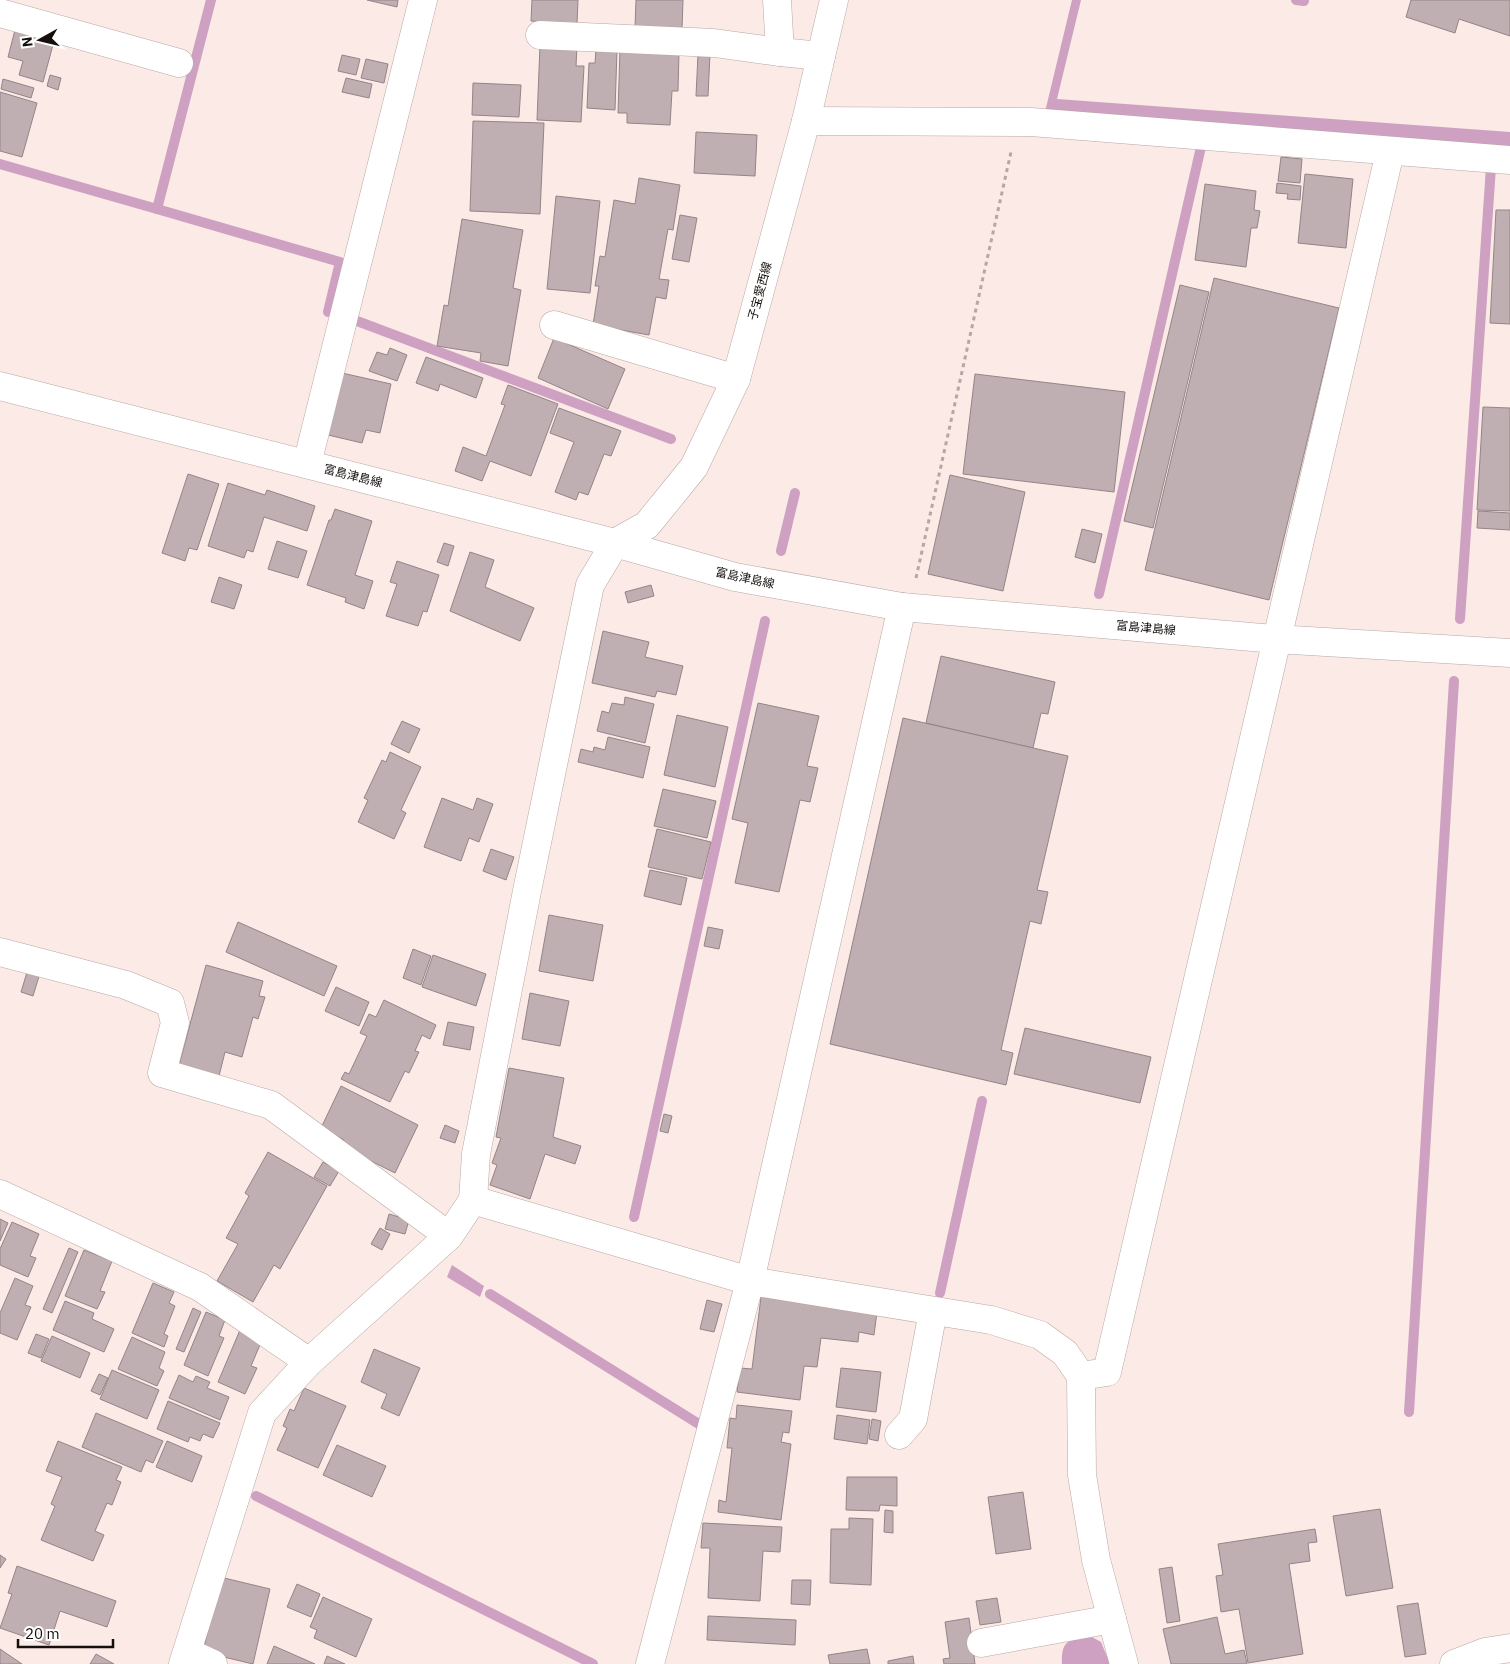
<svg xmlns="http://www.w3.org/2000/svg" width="1510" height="1664" font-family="'IBM Plex Sans','Noto Sans JP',sans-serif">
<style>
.water{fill:#cea0c2}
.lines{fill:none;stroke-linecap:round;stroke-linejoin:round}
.stream{stroke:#cea0c2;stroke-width:10}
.building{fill:#c0afb2;stroke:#948487}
.minor-casing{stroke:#b8a8a4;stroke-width:29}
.major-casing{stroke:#b8a8a4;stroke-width:29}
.path{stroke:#b5a8a3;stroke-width:3;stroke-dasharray:4 4;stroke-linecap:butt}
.minor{stroke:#fff;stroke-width:28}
.major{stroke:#fff;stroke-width:28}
.labels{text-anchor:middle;stroke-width:4;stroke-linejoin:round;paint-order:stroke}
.street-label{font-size:12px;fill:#15100e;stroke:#fff}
</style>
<rect width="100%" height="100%" fill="#fbeae5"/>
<g class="water">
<polygon points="1072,0 1081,0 1057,99 1510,132 1510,148 1044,116"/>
<polygon points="452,1265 484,1286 480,1297 447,1277"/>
<path d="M1092 1637 1101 1642 1110 1664H1062C1061 1639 1070 1639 1092 1637Z"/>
</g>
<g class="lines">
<g class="stream">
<polyline points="1296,0 1304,1"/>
<polyline points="0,164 157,209 211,0"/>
<polyline points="157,209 340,262 328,312"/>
<polyline points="357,321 671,439"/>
<polyline points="781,551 795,493"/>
<polyline points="1099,594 1201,147"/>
<polyline points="1460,619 1491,167"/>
<polyline points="634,1217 765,621"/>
<polyline points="940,1293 982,1101"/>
<polyline points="490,1294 702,1426"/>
<polyline points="1409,1412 1454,681"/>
<polyline points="256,1496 593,1664"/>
</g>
</g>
<g class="building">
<polygon points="367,0 398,0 397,7"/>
<polygon points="532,0 578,0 577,24 531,21"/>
<polygon points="636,0 683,0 682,29 635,27"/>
<polygon points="1411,0 1510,0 1510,36 1459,19 1455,33 1406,17"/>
<polygon points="15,30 54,41 43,82 19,75 23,61 8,57"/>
<polygon points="540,45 577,46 576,66 584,66 581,122 537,120"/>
<polygon points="596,49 617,50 615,110 587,108 589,63 595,63"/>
<polygon points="620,49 679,52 678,91 672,91 670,125 627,123 627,113 618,113"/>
<polygon points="698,54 710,54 708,96 696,96"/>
<polygon points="342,55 360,59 356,75 338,71"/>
<polygon points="366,59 388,64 384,83 361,78"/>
<polygon points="50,75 61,78 58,90 47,86"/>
<polygon points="346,78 372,84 369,98 342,92"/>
<polygon points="3,79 34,88 31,98 1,89"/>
<polygon points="473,83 521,85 519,117 472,115"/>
<polygon points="0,92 37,103 22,157 0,151"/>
<polygon points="473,121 544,123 540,214 470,211"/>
<polygon points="696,132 757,135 755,176 694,173"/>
<polygon points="1281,157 1302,159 1300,183 1278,181"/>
<polygon points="1305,174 1353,179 1346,248 1298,243"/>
<polygon points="639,178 680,185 673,230 668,229 659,279 669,280 666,299 656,297 649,335 593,325 599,286 595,286 600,256 605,257 614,200 635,204"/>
<polygon points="1277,183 1301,186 1300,200 1287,199 1288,194 1276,193"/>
<polygon points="1205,184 1256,191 1254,210 1260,211 1257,228 1251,228 1246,267 1195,260"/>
<polygon points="556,196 600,201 590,293 547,289"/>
<polygon points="1496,210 1510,210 1510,324 1490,323"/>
<polygon points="680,215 697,218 689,262 672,259"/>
<polygon points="462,219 523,230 513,288 521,290 508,366 480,361 481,353 437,346 444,305 448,306"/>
<polygon points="1214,278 1339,308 1269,600 1145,570"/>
<polygon points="1180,285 1209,292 1153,528 1124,521"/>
<polygon points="554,338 625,369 608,409 538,378"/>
<polygon points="390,348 407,355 397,381 369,371 377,352 387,355"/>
<polygon points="426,357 483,378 476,398 440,384 438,391 416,383"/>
<polygon points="342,373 391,384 380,433 366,430 362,443 328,435"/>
<polygon points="975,374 1125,392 1114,492 963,474"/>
<polygon points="508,385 558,404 531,476 490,461 482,481 455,471 463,447 486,456 505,405 501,404"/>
<polygon points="1483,407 1510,408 1510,511 1477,510"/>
<polygon points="559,408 621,431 611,456 604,454 588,495 579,492 576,500 555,492 574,442 550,433"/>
<polygon points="188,474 219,484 197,550 189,548 185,561 162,553"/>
<polygon points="950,475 1025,492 1003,591 928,574"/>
<polygon points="228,483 265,495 267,490 315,506 307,531 264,517 253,552 247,550 244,558 208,546"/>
<polygon points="335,509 372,521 355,575 373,581 364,609 345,602 346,598 307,585 329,520 331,520"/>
<polygon points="1478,511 1510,513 1510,530 1477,528"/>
<polygon points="1082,529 1102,534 1095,563 1075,557"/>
<polygon points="277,541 307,551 298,578 268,569"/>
<polygon points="444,543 454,546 448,566 437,562"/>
<polygon points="470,552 494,560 485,587 534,608 520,641 450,611"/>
<polygon points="397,561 439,575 427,612 423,611 418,626 386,616 397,584 390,582"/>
<polygon points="219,577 242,585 234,609 211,602"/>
<polygon points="651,585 654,596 628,603 625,592"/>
<polygon points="603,631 649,642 645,657 683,666 676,695 657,691 655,697 592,683"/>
<polygon points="941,656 1055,682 1048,714 1041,713 1033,748 926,723"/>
<polygon points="625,697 654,704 645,743 597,731 602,711 609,713 612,703 624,705"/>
<polygon points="758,703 819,716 807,766 818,768 810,802 800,800 779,892 735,883 748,823 732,819"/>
<polygon points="677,715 728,727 715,787 664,775"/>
<polygon points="903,718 1068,756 1037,890 1048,892 1041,924 1030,921 1001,1050 1013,1053 1006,1085 830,1044"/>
<polygon points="402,721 420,729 409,753 391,744"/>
<polygon points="608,737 650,747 643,778 578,762 581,749 593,752 594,747 605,750"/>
<polygon points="390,752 421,767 401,810 406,813 394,839 358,822 368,800 364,798 382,760 386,762"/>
<polygon points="663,789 716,801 707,838 654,826"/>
<polygon points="442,798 473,810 477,798 493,804 479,842 469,838 461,861 424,847"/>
<polygon points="657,829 711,842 702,879 648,867"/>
<polygon points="491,849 514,857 506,880 483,871"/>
<polygon points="650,870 687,878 681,905 644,896"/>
<polygon points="549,915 603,925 593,981 539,971"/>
<polygon points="238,922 337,966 324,996 226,952"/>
<polygon points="708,927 723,930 719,949 704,946"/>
<polygon points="413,949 431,956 421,985 403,978"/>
<polygon points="433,955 486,974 476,1006 422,987"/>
<polygon points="206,965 263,981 259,996 265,997 258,1019 253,1017 242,1057 225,1052 218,1080 178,1069"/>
<polygon points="28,969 40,973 33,996 21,992"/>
<polygon points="336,987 369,1002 359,1026 325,1011"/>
<polygon points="530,993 569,1001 560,1046 522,1039"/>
<polygon points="384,1000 436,1025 430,1039 422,1035 415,1051 419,1052 409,1073 405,1071 390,1102 341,1079 345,1072 349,1074 367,1036 360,1033 369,1014 376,1017"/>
<polygon points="448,1022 474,1027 470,1050 443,1045"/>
<polygon points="1025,1028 1151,1057 1140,1103 1014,1074"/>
<polygon points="509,1068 564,1078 553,1137 581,1146 575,1164 545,1154 530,1199 490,1185 497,1165 492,1163 501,1138 496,1137"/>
<polygon points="341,1086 418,1125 395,1173 341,1146 344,1140 321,1128"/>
<polygon points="664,1114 672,1116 668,1133 660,1131"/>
<polygon points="445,1125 459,1131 455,1143 440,1138"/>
<polygon points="268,1152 327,1186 280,1269 274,1265 253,1302 217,1281 238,1244 226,1238 249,1196 245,1193"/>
<polygon points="323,1162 339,1171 330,1186 314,1177"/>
<polygon points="389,1214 409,1220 405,1234 385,1229"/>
<polygon points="0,1219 8,1223 0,1241"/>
<polygon points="12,1222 39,1234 30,1256 36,1258 28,1277 0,1265 0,1249"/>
<polygon points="380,1228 390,1234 382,1250 371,1244"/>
<polygon points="69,1248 78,1252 52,1313 43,1309"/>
<polygon points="84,1250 112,1261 100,1291 105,1292 97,1309 65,1296"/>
<polygon points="15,1278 33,1286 25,1305 31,1307 17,1340 0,1333 0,1313"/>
<polygon points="153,1283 174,1292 169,1303 175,1306 164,1334 168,1336 164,1347 132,1333"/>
<polygon points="761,1297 877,1312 874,1335 859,1332 858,1342 821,1338 817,1367 804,1366 800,1400 737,1392 740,1368 752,1369"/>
<polygon points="707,1300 722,1304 714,1332 700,1329"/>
<polygon points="65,1301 94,1313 92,1319 114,1329 104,1352 53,1330"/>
<polygon points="193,1308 201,1312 184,1352 176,1349"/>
<polygon points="206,1312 225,1320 219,1336 224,1338 208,1376 184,1365"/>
<polygon points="240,1330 262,1340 251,1366 257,1368 245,1394 218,1382"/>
<polygon points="36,1334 49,1339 41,1358 28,1353"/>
<polygon points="52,1336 90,1353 80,1378 41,1361"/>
<polygon points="132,1337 165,1352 159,1368 164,1371 157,1386 118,1369"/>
<polygon points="374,1349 420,1368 399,1416 381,1408 387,1394 361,1382"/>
<polygon points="841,1368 881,1372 876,1412 836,1407"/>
<polygon points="112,1370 159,1390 147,1419 100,1399"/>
<polygon points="99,1374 108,1378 100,1395 91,1391"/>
<polygon points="179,1375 193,1382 196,1376 210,1382 207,1388 229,1397 220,1420 169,1398"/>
<polygon points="304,1388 346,1406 318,1468 277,1450 287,1428 283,1426 290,1409 294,1411"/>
<polygon points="168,1401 220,1423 213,1438 203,1434 200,1441 190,1437 188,1442 157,1429"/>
<polygon points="737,1405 792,1411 789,1433 783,1432 781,1442 791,1444 781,1520 718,1512 719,1500 726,1502 732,1448 727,1448 730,1418 736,1419"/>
<polygon points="96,1413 163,1441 153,1463 146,1460 141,1472 82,1447"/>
<polygon points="837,1415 870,1420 867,1444 834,1439"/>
<polygon points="872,1419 881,1421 878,1441 869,1439"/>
<polygon points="58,1441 122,1467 116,1480 121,1482 112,1505 107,1503 95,1531 104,1535 93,1561 41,1540 55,1506 51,1504 62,1477 46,1471"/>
<polygon points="167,1441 202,1456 192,1482 156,1467"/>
<polygon points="337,1445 386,1466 372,1497 323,1475"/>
<polygon points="847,1477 897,1477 897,1506 880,1505 879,1511 846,1510"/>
<polygon points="1023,1492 1031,1549 996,1554 988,1497"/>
<polygon points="1380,1509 1393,1588 1346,1596 1333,1516"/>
<polygon points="885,1510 893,1511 893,1533 884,1532"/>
<polygon points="849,1518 873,1519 871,1585 830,1583 831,1529 849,1529"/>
<polygon points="703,1523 782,1527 780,1552 763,1551 760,1601 708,1598 710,1548 701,1548"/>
<polygon points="1315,1529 1317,1542 1308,1543 1310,1561 1289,1564 1303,1654 1248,1663 1239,1609 1221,1612 1216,1576 1223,1575 1218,1544"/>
<polygon points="0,1555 6,1559 0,1568"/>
<polygon points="17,1566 116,1601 107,1627 60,1611 49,1645 0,1628 12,1594 8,1593"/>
<polygon points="1172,1567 1180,1621 1167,1623 1159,1569"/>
<polygon points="220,1577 270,1589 253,1664 203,1652"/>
<polygon points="792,1580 811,1580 810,1605 791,1604"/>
<polygon points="297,1584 320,1594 311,1617 287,1607"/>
<polygon points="323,1597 372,1619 356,1657 314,1638 317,1630 310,1627"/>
<polygon points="997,1598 1001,1622 980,1625 976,1601"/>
<polygon points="1418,1603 1426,1654 1405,1657 1397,1606"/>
<polygon points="708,1616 796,1620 795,1645 707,1640"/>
<polygon points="1217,1617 1225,1654 1244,1650 1247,1664 1171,1664 1163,1629"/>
<polygon points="969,1618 975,1664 944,1664 943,1659 950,1658 945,1622"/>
<polygon points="274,1646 315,1664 267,1664"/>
<polygon points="0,1649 22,1664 0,1664"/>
<polygon points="867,1649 870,1664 830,1664 828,1655"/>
<polygon points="96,1654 114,1664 90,1664"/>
<polygon points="327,1656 345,1664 324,1664"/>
<polygon points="913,1656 914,1664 888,1664 888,1661"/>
</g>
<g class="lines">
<g class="minor-casing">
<g id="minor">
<polyline points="777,0 780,52 821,56"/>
<polyline points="0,13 179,63"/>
<polyline points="540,35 714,43 780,52"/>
<polyline points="806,121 1031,122 1510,160"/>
<polyline points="554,325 736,379"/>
<polyline points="307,464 423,0"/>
<polyline points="0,952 126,985 170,1003 175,1023 162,1073 271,1105 449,1236"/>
<polyline points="0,1194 200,1287 309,1362"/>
<polyline points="473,1200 750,1281 991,1320 1040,1335 1065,1353 1081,1376 1082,1475 1096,1560 1124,1664"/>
<polyline points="1081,1376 1107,1372 1390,152"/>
<polyline points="899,1435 913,1419 933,1311"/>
<polyline points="981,1643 1112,1619"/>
<polyline points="187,1652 213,1664"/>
<polyline points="183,1664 262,1413 309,1362 449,1236 473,1200 476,1154 527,891 590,585 615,543"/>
<polyline points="650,1664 750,1281 902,607"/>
<polyline points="1454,1664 1485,1652 1510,1648"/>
</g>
</g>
<g class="major-casing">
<g id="major">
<polyline points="0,386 615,543 735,577 902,607 1275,639 1510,653"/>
<polyline points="615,543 647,525 694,467 736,379 806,121 834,0"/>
</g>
</g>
<polyline class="path" points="916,578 1011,152"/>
<use href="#minor" class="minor"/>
<use href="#major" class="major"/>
</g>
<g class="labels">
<g class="street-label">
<text transform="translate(760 291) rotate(-75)" y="4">子宝愛西線</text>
<text transform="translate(353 476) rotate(14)" y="4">富島津島線</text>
<text transform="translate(745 578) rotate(12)" y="4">富島津島線</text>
<text transform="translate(1146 628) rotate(5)" y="4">富島津島線</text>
</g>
</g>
<g transform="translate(40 40) rotate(262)" stroke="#ffffff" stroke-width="4" paint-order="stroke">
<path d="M0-4L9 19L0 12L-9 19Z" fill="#15100e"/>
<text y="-8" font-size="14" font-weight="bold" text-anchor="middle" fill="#15100e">N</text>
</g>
<path d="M18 1639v8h95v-8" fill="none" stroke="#15100e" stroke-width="2.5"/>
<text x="25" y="1639" font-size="15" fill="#15100e" stroke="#ffffff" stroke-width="4" paint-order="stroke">20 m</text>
</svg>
